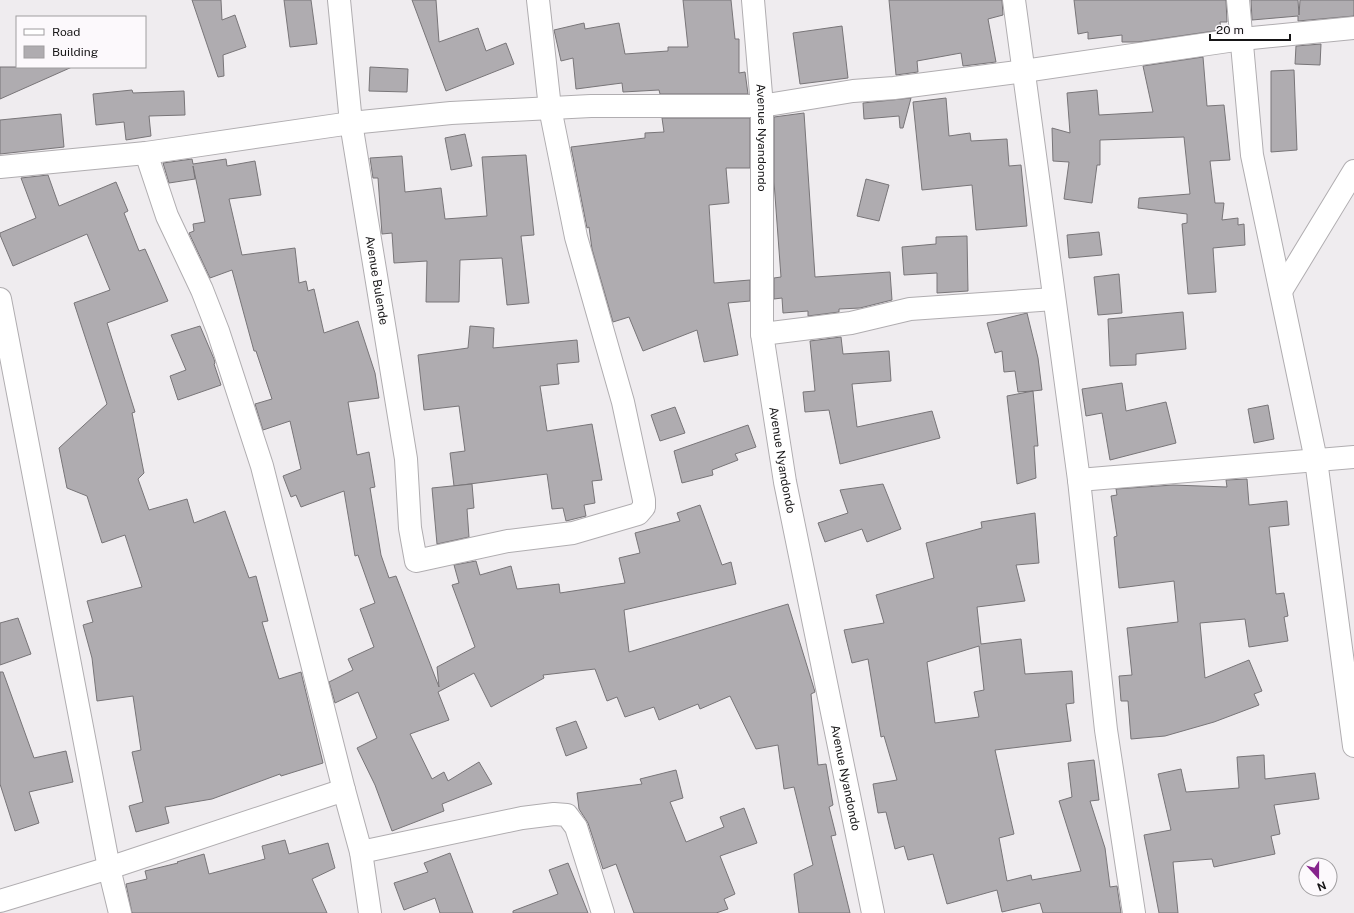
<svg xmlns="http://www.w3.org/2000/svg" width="1354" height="913" font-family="'Public Sans',sans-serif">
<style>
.building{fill:#afacb0;stroke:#787578;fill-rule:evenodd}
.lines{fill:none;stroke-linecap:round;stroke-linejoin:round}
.minor-casing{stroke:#b0adb0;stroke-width:24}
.minor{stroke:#fff;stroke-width:22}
.labels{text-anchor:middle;stroke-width:3;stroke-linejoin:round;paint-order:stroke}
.street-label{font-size:12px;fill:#161516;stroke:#fcf9fc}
</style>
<rect width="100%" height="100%" fill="#efecef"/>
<g class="building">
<polygon points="192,0 221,0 222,20 235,15 246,47 223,55 224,76 218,77"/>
<polygon points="284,0 311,0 317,44 290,47"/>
<polygon points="412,0 436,0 439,42 478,28 486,51 506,43 514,64 446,91"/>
<polygon points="683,0 731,0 735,39 739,39 739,73 745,72 748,94 660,94 659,90 623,92 622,83 576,89 573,58 561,61 554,30 584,23 585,29 619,23 625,54 668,51 668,47 688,47"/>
<polygon points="889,0 1002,0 1003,15 988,19 996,62 963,66 961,53 917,61 918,72 896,75"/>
<polygon points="1074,0 1226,0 1227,22 1220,22 1221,30 1138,42 1122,42 1122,35 1088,39 1088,32 1078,34"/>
<polygon points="1251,0 1298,0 1299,15 1300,0 1354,0 1354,16 1298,21 1298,16 1252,20"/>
<polygon points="842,26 848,78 800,84 793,33"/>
<polygon points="1321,44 1320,65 1295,64 1296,46"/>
<polygon points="1203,57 1207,106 1224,105 1230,160 1210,161 1215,203 1224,203 1222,220 1238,218 1238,225 1244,224 1245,245 1213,248 1216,292 1188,294 1182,224 1187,223 1187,214 1138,208 1139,198 1190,194 1184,137 1100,140 1100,165 1097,165 1092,203 1064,199 1069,162 1053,161 1052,128 1070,133 1067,93 1097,90 1099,115 1153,112 1143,66"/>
<polygon points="0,67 72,67 0,99"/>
<polygon points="370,67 408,69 407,92 369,91"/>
<polygon points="1294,70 1297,150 1271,152 1271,71"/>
<polygon points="132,90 133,93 184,91 185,115 149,116 151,136 126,140 124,122 96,125 93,94"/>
<polygon points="911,98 903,128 900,128 899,116 864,119 863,103"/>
<polygon points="946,98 949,136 970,133 971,141 1007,139 1009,166 1021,165 1027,226 976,230 972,185 922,190 913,102"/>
<polygon points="804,113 815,277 890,272 892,300 860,308 839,309 839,312 808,316 808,311 783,313 782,298 774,299 774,278 781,277 774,182 774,117"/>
<polygon points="61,114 64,147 0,154 0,120"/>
<polygon points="662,118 750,118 750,168 726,168 729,203 709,205 714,283 750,280 750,301 728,303 738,355 704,362 697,330 643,351 629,317 613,322 592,249 589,227 587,228 571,147 645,138 645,133 664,132"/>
<polygon points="465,134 472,166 451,170 445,138"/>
<polygon points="526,155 534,235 521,236 529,303 507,305 502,258 460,260 459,302 426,302 427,261 394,263 392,233 382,234 378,178 373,178 370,158 402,156 405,192 441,188 445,219 487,216 482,157"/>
<polygon points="192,159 193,164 226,159 227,166 255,161 261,195 229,199 242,255 295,248 299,283 306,281 308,291 314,289 324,333 358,321 375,373 379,398 348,402 357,455 369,452 375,487 370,488 381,555 389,578 396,576 439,687 437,667 475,647 452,585 459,583 454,565 476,561 480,575 511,566 517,589 559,584 560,593 625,583 619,558 640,553 635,533 680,521 677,513 700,505 722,565 731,562 736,584 624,610 629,652 788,604 815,692 811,694 818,765 826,764 833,805 829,807 836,835 831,836 850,913 799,913 794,874 813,865 794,787 784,789 778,745 756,749 730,696 700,709 698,704 659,720 654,707 625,717 617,697 607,701 595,669 543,675 544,678 491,707 474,673 438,692 449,720 410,734 432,779 444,772 448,781 479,762 492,784 442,804 444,811 392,831 375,785 357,748 377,738 358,692 335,703 329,682 353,670 348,659 374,647 360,609 375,603 358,555 355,556 344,491 301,507 296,495 291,497 283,476 301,469 290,421 263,430 255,404 272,399 256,351 254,351 232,270 210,278 189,233 194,231 193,224 205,222 193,166 195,179 169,183 163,163"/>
<polygon points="48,175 59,206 116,182 128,211 124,213 139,251 145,249 168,301 107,323 135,412 132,413 144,473 138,479 149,510 187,499 194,523 225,511 249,578 256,576 268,621 262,622 279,679 301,672 323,763 281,776 280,774 212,799 165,807 169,823 136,832 129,806 143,802 132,752 141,750 133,696 97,701 92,658 83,625 93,622 87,601 142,587 125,535 102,543 87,496 67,488 59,448 107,404 74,303 110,290 87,234 13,266 0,235 0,233 36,218 21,178"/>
<polygon points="866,179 889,185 879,221 857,216"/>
<polygon points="1099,232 1102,255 1069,258 1067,235"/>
<polygon points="967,236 968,291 937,293 937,273 904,275 902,247 936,244 936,237"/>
<polygon points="1119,274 1122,313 1098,315 1094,277"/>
<polygon points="1183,312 1186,349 1136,354 1136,365 1110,366 1108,319"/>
<polygon points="1027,313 1038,358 1042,390 1033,391 1038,446 1034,446 1036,478 1017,484 1007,396 1033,391 1018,392 1015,371 1004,372 1002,351 995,353 987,323"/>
<polygon points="200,326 214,359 215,363 214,364 221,385 178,400 170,376 186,370 171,335"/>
<polygon points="470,326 494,328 493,348 577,340 579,362 557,364 559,384 540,386 547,431 592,424 602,480 592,481 595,503 584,505 586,516 566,521 563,508 552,509 547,474 454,486 450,453 465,451 459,406 424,410 418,355 468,348"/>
<polygon points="841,337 843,354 889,351 891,381 852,384 857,427 932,411 940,438 840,464 829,410 805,412 803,392 815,391 810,341"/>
<polygon points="1122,383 1126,411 1166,402 1176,443 1110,460 1102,413 1086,416 1082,389"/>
<polygon points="1268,405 1274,439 1254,443 1248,409"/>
<polygon points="675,407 685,433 660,441 651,415"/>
<polygon points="748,425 756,447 735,454 738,460 712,470 713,475 682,483 674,451"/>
<polygon points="1247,479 1249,505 1287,501 1289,525 1269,527 1276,594 1284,593 1288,616 1284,617 1288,641 1249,647 1245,619 1200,623 1205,678 1249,660 1262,691 1254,694 1259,705 1214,722 1165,736 1131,739 1128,701 1121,701 1119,676 1132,675 1127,628 1178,622 1174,581 1119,588 1114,537 1117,536 1111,496 1117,495 1116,489 1173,485 1227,487 1226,480"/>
<polygon points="472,484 474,508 467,509 469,537 437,544 432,488"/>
<polygon points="883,484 901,529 867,542 862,529 825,542 818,523 848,513 840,490"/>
<path d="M1035 513 1039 563 1016 565 1025 601 977 607 981 644 1021 639 1025 674 1072 671 1074 703 1066 704 1071 741 995 750 1014 834 999 838 1007 881 1031 875 1032 880 1081 871 1059 801 1072 797 1068 763 1094 760 1099 800 1090 801 1105 848 1110 887 1117 886 1121 913H1043L1040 903 1002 912 997 890 947 904 933 854 908 860 904 846 895 849 886 812 878 813 873 784 897 780 884 736 881 737 868 659 852 663 844 630 884 623 876 595 934 578 926 543 982 528 981 522ZM979 646 984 690 974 692 979 717 935 723 927 662Z"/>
<polygon points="18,618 31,654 0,665 0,623"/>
<polygon points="0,672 3,672 34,758 66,751 73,782 29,792 39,823 15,831 0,784"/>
<polygon points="576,721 587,748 566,756 556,728"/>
<polygon points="1264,755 1265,779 1315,773 1319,799 1274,805 1280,834 1271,836 1275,854 1214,867 1212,859 1173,862 1178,913 1159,913 1144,835 1171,830 1158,774 1181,769 1186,792 1239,788 1237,757"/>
<polygon points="676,770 683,798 670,802 686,842 724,827 720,817 744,808 757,843 720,856 735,894 724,899 728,909 716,913 634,913 616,864 603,869 588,823 579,809 577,793 642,784 640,779"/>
<polygon points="285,840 289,854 328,843 335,868 312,879 327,913 132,913 126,884 147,879 145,871 178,863 177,862 204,854 209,874 265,859 262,846"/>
<polygon points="450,853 473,913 440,913 435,898 404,910 394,883 428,872 424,863"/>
<polygon points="568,863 588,913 513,913 513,911 558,894 549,870"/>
</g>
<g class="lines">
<g class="minor-casing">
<g id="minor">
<path id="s1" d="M339 0 351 123 406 459 410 528 416 561 508 541 573 533 638 514 644 507V500L623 402 576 237 550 108 538 0"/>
<path id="s2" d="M753 0 762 106V334L785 482 873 913"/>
<polyline points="1014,0 1079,480 1106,730 1134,913"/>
<polyline points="1238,0 1252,155 1316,460 1354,746"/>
<polyline points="146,153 167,216 202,290 218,331 262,466 344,790"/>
<polyline points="0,167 146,153 351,123 451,113 591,106 762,106 853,91 894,88 1024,71 1242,39 1354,28"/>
<polyline points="1281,291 1354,171"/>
<polyline points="0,299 109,868 120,913"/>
<polyline points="762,334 851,323 910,309 1054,299"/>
<polyline points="1079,480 1354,457"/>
<polyline points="361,852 522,818 554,814 567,815 576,827 603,913"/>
<polyline points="0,901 109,868 344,790 361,852 370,913"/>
</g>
</g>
<use href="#minor" class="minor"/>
</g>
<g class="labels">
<g class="street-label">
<text dy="4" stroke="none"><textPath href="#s2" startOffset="138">Avenue Nyandondo</textPath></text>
<text dy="4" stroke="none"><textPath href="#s1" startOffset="283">Avenue Bulende</textPath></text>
<text dy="4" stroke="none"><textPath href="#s2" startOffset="462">Avenue Nyandondo</textPath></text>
<text dy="4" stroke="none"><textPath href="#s2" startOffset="786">Avenue Nyandondo</textPath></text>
</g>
</g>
<rect x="16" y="16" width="130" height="52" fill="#fcf9fc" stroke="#a09ea0"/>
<rect x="24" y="29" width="20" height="6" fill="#ffffff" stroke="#a09ea0"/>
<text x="52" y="36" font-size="12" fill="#161516">Road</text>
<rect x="24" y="46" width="20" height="12" fill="#afacb0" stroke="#a09ea0"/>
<text x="52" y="56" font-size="12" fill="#161516">Building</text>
<g transform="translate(1318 877) rotate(159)"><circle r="19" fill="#fcf9fc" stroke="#a09ea0"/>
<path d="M0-3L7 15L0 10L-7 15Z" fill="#86238c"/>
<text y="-6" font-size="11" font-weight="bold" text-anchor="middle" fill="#161516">N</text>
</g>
<path d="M1210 34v6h80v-6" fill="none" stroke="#161516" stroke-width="2"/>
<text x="1216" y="34" font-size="12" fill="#161516" stroke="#fcf9fc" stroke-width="3" paint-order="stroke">20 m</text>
</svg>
